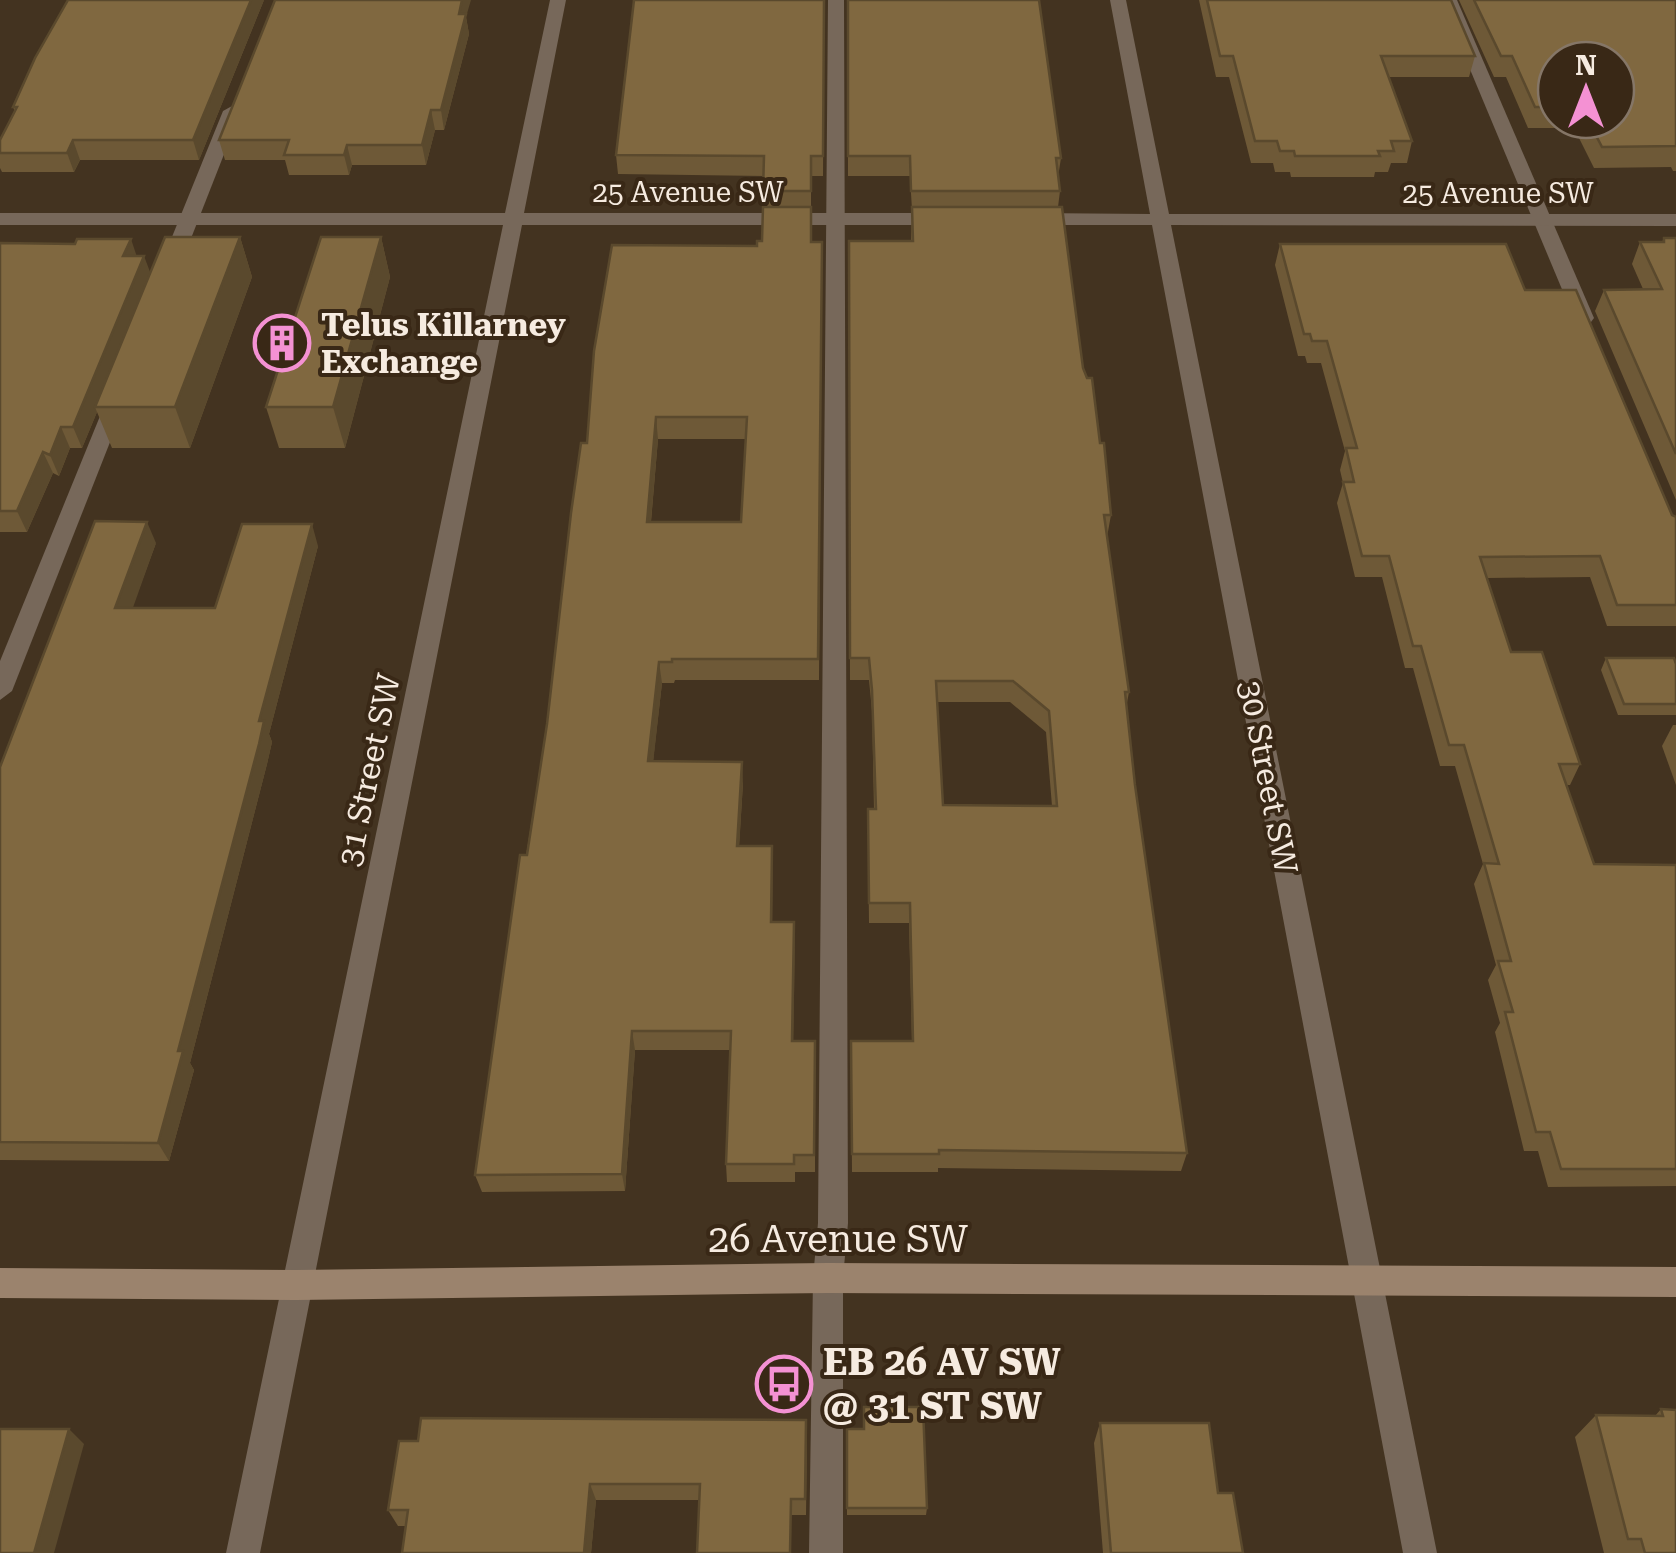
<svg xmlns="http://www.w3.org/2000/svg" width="1676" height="1553" font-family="'Roboto Serif',serif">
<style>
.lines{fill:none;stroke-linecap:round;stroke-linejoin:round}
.lane{fill:#77685a;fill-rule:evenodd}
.street{fill:#77685a;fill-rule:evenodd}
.secondary{fill:#9b836d;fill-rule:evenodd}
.wall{fill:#6e5937;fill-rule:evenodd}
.shaded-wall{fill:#5a492d}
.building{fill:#806840;stroke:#5a492d;stroke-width:2.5;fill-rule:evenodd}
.labels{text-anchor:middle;stroke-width:8;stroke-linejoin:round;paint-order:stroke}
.far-street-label{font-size:28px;fill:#f6ebe0;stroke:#392816}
.poi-label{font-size:32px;font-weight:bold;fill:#f6ebe0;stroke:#392816;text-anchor:start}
.street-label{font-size:32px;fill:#f6ebe0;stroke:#392816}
.near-street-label{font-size:38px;fill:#f6ebe0;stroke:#392816}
.near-poi-label{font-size:38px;font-weight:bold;fill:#f6ebe0;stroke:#392816;text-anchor:start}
</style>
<rect width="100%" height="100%" fill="#433320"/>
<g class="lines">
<g class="lane">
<polygon points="828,0 844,0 848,1223 843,1278 843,1553 809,1553 813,1278 818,1223"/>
<polygon points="1441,0 1457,0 1594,318 1591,322 1577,322 1574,318"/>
<polygon points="232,106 241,111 179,269 176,273 162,273 159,269 223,111"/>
<polygon points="117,392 127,399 12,691 0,700 0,661 107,399"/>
</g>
<g class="street">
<polygon points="550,0 566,0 524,213 946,213 955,219 946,225 522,225 260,1553 226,1553 503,225 0,225 0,213 505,213"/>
<polygon points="1110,0 1126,0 1169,214 1676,214 1676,226 1171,225 1437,1553 1403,1553 1152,225 1031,225 1022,219 1031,213 1150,214"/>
</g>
<polygon class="secondary" points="828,1263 1676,1267 1676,1297 828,1293 296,1300 0,1298 0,1268 296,1270"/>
</g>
<g class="wall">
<polygon points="264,0 199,160 80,160 74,172 2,172 0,168 0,140 15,112 13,107"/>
<path d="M824 0 823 176H811V242H822L819 680H675L674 683H662L653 761 743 783 739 846H772V922H794L793 1041H815V1172H795V1182H727L726 1164 731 1050H635L625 1191 482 1192 475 1175 547 724 587 443 762 241 764 176 618 174 616 155ZM658 439H746L741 522H651Z"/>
<path d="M848 0 1061 158 1058 177 1060 191 1058 207 1083 368 1100 443 1111 515 1107 537 1129 692 1126 708 1135 785 1187 1153 1181 1171 938 1168V1172H852L851 1041H912L909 923H869L868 830 874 809 872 711 869 680H850L849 241H911L912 210 910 176H848ZM937 702H1010L1046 732 1052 806 943 805Z"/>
<polygon points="1199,0 1451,0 1475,56 1469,77 1389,77 1412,141 1407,163 1391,163 1388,172 1375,172 1374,177 1291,177 1290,172 1275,172 1273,163 1251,163 1229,77 1216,77"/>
<path d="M1459 0H1676V171H1673L1671 167 1594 168 1574 128H1528L1506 77H1494ZM1556 60 1616 120H1556Z"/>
<polygon points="466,17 469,34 444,130 435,130 426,165 352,165 349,175 289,175 285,160 225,160 219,140"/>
<polygon points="240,237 252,277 190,448 112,448 97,412 82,448 70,448 59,476 53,473 27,532 0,532 0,243 137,256 150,273"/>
<polygon points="381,237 390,277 345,448 279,448 266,407"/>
<polygon points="1664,238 1676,238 1676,500 1595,311 1604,290 1643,289 1632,264 1640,242 1662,242"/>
<polygon points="1280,244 1525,290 1672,515 1676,517 1676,626 1607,626 1590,577 1487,578 1511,652 1580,764 1570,785 1567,785 1594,864 1676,865 1676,1186 1548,1187 1538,1151 1524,1151 1495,1032 1500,1023 1488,980 1496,965 1474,884 1483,864 1455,766 1440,766 1413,668 1405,668 1382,577 1355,577 1337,503 1343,483 1340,470 1345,451 1321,363 1307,363 1305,356 1298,356 1275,265"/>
<polygon points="156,543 132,608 215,608 318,546 269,734 272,742 267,764 190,1063 194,1070 169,1161 0,1160 0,767"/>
<polygon points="1606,658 1676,664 1676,715 1618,715 1601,670"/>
<polygon points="1673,725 1676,725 1676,785 1662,746"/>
<polygon points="1661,1409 1676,1410 1676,1553 1604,1553 1575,1437 1596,1415 1655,1416"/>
<polygon points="1100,1423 1218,1493 1243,1553 1103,1553 1094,1443"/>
<polygon points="847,1429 864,1429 927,1508 926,1515 847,1515"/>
<polygon points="807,1437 806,1515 792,1515 700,1500 596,1500 591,1553 402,1553 406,1526 398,1526 388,1510"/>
</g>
<g class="shaded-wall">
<polygon points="251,0 264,0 199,160 193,140"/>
<polygon points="462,0 471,0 466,17 469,34 444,130 441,110"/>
<polygon points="431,110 435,130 426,165 422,145"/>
<polygon points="73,140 80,160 74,172 67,153"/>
<polygon points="347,145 352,165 349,175 344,155"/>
<polygon points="240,237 252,277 190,448 175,407"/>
<polygon points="381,237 390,277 345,448 333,407"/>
<polygon points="131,239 138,260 123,256"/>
<polygon points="144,256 152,277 95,407 97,412 82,448 73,427"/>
<polygon points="656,417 658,439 649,544 647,522"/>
<polygon points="61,427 70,448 59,476 50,455"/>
<polygon points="43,452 53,473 27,532 17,511"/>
<polygon points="147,522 156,543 125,630 115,608"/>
<polygon points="312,524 318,546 269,734 272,742 267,764 190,1063 194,1070 169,1161 158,1143 178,1051 259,721"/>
<polygon points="659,662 662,683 651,782 648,761"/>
<polygon points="742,762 743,783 738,866 737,846"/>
<polygon points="772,846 773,866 772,941 771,922"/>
<polygon points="794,922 795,941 793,1060 792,1041"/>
<polygon points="632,1031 635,1050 625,1191 622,1174"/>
<polygon points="69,1429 84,1444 54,1553 34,1553"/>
<polygon points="590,1484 596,1500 591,1553 584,1553"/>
</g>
<g class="building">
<polygon points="68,0 251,0 193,140 73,140 67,153 0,153 0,140 17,107 13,107 35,58"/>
<polygon points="275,0 462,0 459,14 466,14 441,110 431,110 422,145 347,145 344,155 284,155 289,140 219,140"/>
<polygon points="634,0 824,0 823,156 811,156 811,191 763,191 764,156 616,155"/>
<polygon points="848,0 1039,0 1061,158 1056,158 1060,191 911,191 910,156 848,156"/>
<polygon points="1207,0 1451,0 1475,56 1381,56 1412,141 1391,141 1394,151 1378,151 1380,156 1295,156 1294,151 1280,151 1277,141 1255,141 1233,56 1220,56"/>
<polygon points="1474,0 1676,0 1676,146 1602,147 1588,120 1616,120 1616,60 1556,60 1556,107 1535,107 1512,56 1501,56"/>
<path d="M763 207H811V242H822L818 659H672V662H659L648 761 742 762 737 846H772L771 922H794L792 1041H815L814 1155H794V1164H726L731 1031H632L622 1174 475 1175 520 855H527L547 724 571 513 581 443H587L594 351 612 245 757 246V241H762ZM656 417H747L741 522H647Z"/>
<path d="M912 207H1062L1083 368 1087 378H1092L1100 443H1104L1111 515H1104L1129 692H1125L1135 785 1187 1153 939 1150V1154H852L851 1041H913L910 903H869L868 809H876L872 690 869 658H850L849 241H913ZM936 681H1013L1049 711 1057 806 943 805Z"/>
<polygon points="165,237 240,237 175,407 95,407"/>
<polygon points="321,237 381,237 333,407 266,407"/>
<polygon points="1664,238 1676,238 1676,454 1604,290 1662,289 1640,242 1664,242"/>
<polygon points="77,239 131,239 123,256 144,256 73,427 61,427 50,455 43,452 17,511 0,511 0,243 75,244"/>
<polygon points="1280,244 1506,244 1525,290 1576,290 1672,515 1676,517 1676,605 1617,605 1600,556 1480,557 1511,652 1542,652 1580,764 1559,764 1594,864 1676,865 1676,1169 1561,1169 1550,1132 1536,1132 1505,1012 1513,1012 1498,961 1511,961 1484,863 1499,864 1464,745 1449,745 1421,646 1413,646 1389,556 1362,556 1343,482 1354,482 1346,448 1357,448 1327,341 1312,341 1310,334 1304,334"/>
<polygon points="95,521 147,522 115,608 215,608 242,524 312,524 259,721 264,721 259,744 178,1051 183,1051 158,1143 0,1142 0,767"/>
<polygon points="1606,658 1674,658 1676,664 1676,704 1624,704"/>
<polygon points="864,1407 923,1407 927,1508 847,1508 847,1429 864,1429"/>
<polygon points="1661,1409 1676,1410 1676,1553 1645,1553 1641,1539 1628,1539 1596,1415 1663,1416"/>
<polygon points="421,1418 806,1420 805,1499 791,1499 790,1553 697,1553 700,1484 590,1484 584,1553 402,1553 408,1510 388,1510 399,1441 418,1441"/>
<polygon points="1100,1423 1209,1423 1218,1493 1233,1493 1243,1553 1111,1553"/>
<polygon points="0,1429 69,1429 34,1553 0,1553"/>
</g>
<defs>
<g id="building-ring" transform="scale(2.875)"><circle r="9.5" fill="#392816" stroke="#f491d3" stroke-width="1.5"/><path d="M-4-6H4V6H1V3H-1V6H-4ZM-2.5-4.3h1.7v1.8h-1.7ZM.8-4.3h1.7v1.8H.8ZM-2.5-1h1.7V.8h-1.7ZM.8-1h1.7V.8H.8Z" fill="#f491d3"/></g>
<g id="bus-ring" transform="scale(2.875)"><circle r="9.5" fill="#392816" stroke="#f491d3" stroke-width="1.5"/><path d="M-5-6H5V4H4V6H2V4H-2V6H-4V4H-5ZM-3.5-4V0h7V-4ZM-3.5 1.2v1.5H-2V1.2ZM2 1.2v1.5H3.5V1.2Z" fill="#f491d3"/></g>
</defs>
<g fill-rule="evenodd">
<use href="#building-ring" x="282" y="343"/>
<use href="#bus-ring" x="784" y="1384"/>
</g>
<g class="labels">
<g class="far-street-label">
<text x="688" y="202">25 Avenue SW</text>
<text x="1498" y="203">25 Avenue SW</text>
</g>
<g class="poi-label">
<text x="321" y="336">Telus Killarney<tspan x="321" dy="37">Exchange</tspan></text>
</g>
<g class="street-label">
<text transform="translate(369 770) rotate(-78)" y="11">31 Street SW</text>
<text transform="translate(1268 777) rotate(79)" y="11">30 Street SW</text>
</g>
<g class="near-street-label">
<text x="838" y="1252">26 Avenue SW</text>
</g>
<g class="near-poi-label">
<text x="823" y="1375">EB 26 AV SW<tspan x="823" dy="44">@ 31 ST SW</tspan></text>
</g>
</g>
<g transform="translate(1586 90)"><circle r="48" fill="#392816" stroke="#857667" stroke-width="2.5"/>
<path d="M0-8L18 38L0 25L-18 38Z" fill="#f491d3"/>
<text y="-15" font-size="28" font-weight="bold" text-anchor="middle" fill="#f6ebe0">N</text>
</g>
</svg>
